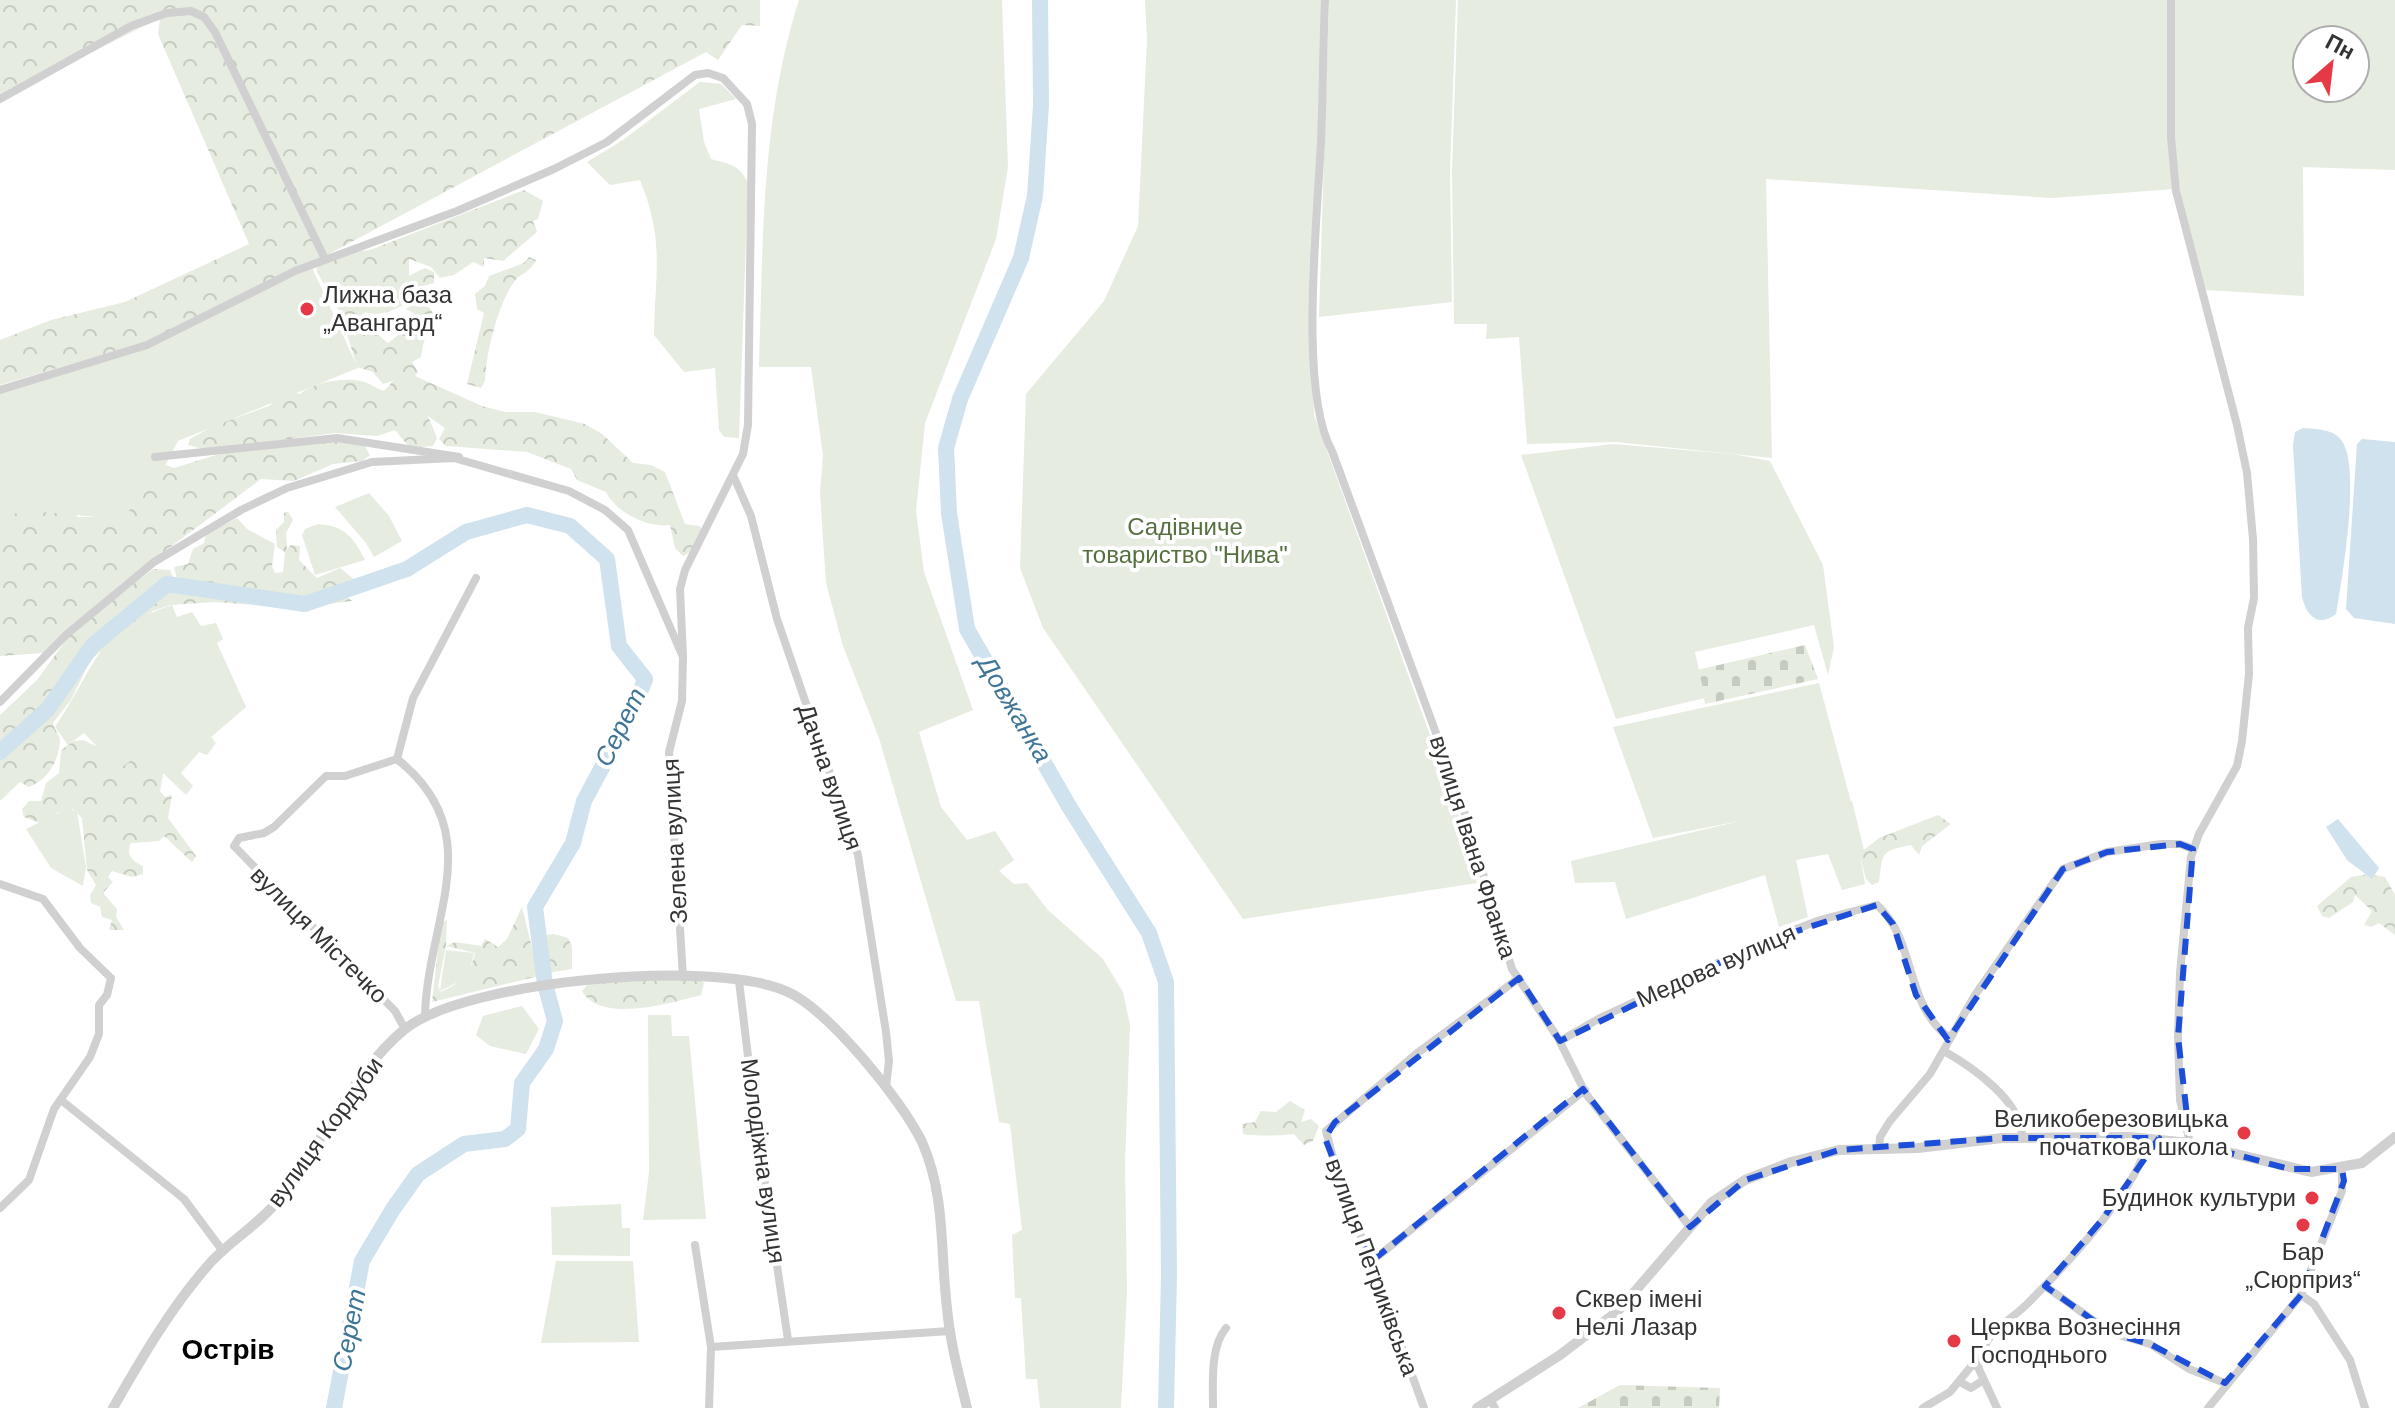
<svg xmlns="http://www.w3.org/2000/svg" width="2395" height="1408" font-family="Helvetica,sans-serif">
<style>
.forest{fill:url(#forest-crowns);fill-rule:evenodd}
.cemetery{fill:url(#cemetery-stones)}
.garden{fill:#e6ecdf;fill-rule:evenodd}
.water{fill:#cfe2ee}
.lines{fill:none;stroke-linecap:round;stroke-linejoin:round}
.river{stroke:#cfe2ee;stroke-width:16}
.minor{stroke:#d0d0d0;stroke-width:8}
.tertiary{stroke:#d0d0d0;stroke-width:10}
.marked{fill:none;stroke:#1d4ed8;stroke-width:6;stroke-dasharray:16 10;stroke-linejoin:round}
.poi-dot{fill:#e63946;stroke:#fff;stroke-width:3}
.labels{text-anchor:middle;stroke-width:8;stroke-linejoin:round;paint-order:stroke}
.poi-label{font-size:24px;fill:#333;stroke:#fff;text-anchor:start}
.park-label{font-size:24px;fill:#56703f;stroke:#fff}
.street-label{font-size:24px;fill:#333;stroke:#fff}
.water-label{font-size:26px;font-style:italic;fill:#3f7597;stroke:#fff}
.quarter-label{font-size:28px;font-weight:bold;fill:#000;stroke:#fff}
</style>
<defs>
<pattern id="forest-crowns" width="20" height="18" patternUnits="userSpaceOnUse" patternTransform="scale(2)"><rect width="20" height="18" fill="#e6ecdf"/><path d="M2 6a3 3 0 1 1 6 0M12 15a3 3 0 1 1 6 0" fill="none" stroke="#c6cbc0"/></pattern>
<pattern id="cemetery-stones" width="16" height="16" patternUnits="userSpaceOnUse" patternTransform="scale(2)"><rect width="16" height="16" fill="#e6ecdf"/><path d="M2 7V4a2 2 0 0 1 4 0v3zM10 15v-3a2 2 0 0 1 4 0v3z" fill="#c6cbc0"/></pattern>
</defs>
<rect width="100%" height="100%" fill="#fff"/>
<g class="forest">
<path d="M0 0H760V26L742 25 718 60 706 52 329 254 370 250 524 190 543 201 538 219 533 221 537 232 503 261 484 258V267L473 262 454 275 440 278 431 267 409 259V276L425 268 434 272V283L407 290 408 303C392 310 383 317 365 312L358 320 346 323 317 272 316 262 158 338 0 385V340L51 320 125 302 249 244 158 34 160 18 0 98Z"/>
<path d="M529 257 536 260C528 275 521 272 514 282 498 304 486 353 485 381L481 388 467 384 484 313 477 309 475 294 485 286 489 276 524 263Z"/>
<path d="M421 298 435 315C428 330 423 341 421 357L412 362 418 372 415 376 482 406 505 412H535L585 424 602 434 633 463 651 465 665 472 685 524 700 526 702 533 695 550 683 556 675 548 670 525C649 528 616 513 606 492L577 480 571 469 527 452 446 446 439 439 445 428 428 416 437 438 433 446 410 448 395 430 377 436 335 433 206 450 188 445 190 439 213 426 269 406 287 391 300 394C313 382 343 377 361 381 370 383 377 389 384 391L393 381 383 384 373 372 357 367 347 334 356 323C372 323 377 335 388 343L410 326 420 329 414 313 406 309Z"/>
<path d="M330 439 364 445 370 455 362 461 333 464 294 481 261 479 121 584 44 653 0 656V521L16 508 66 502 78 517C111 518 147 506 155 471L143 456 174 468 245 446Z"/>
<polygon points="288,512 293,520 286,533 287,549 291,545 300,546 299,560 317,578 340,568 355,580 354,584 336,594 311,599 177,579 174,567 188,564 193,549 204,543 206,534 237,518 247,529 275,544 272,566 275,573 283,572 285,552 277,547 276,530 284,522 284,513"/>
<path d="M153 569 170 570 173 577 157 584 148 598C183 573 265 602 307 602 319 601 332 598 344 594L352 601 295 608 215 602 170 605 153 611 91 659 71 700 53 723C54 730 60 734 60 741 59 760 48 780 29 787L20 782 0 801V755L58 699 57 688 95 642 148 598 86 642 24 731 0 746V715L37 680 74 629Z"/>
<path d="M83 740 104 750 148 754 164 769 160 791 165 797 172 795 168 818 196 856 192 862 164 836 159 841 131 843C125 855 133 861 143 866V874L132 877 112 871 108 877 113 882 103 893 117 909 116 917 124 930H109L112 920 102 917 100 907 91 903 90 895 96 885 87 870 82 818 73 809 58 812 43 824 24 817 22 809 29 801H41L46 783 59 773 61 750 74 741Z"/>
<path d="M1849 801H1852L1864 850 1879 838 1938 815 1951 824 1922 846 1919 855 1911 845C1879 851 1883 854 1879 882L1872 885 1866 879 1846 803Z"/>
<polygon points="2369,874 2385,877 2395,895 2395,935 2379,923 2371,927 2364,925 2372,911 2355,895 2353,902 2329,918 2322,916 2317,906 2351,877"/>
<path d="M522 907 539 976 432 1002 441 923 447 920 446 946 455 942 481 946 485 939 498 947 507 939ZM446 946 475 953C470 976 461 982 441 992L438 986Z"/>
<polygon points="554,934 568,938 572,946 572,969 547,973 543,956 545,935"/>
<path d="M695 975 704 983 701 995C670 1003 601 1024 582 991L589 983Z"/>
<path d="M1290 1101 1305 1110 1301 1122 1311 1119 1319 1126 1313 1141 1304 1145 1294 1134C1284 1136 1252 1136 1243 1134L1242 1124 1255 1122 1261 1111 1276 1112Z"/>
</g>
<g class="cemetery">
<polygon points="1805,645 1818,679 1705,704 1697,670"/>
<polygon points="1620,1385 1720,1388 1719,1408 1578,1408"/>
</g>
<g class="garden">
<path d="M799 0H1002L1008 167 996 239 925 423 916 511 924 572 973 710 919 732 941 807 967 840 995 831 1014 860 999 871 1014 884 1027 883 1048 910 1103 959 1123 992 1130 1025 1125 1163 1127 1292 1121 1408H1040L1037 1379H1026L1021 1298H1015L1012 1235 1022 1230 1010 1124 999 1122 979 1001H956L879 738 843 646 826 583 820 493 823 456 811 367H759C763 244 761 118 799 0Z"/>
<polygon points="1145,0 1322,0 1312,364 1314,415 1463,826 1477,883 1243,919 1043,628 1020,568 1026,394 1104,301 1138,226 1147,40"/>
<polygon points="1329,0 1456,0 1450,170 1452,302 1319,317"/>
<polygon points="1458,0 2167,0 2175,189 2052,198 1766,179 1772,458 1616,442 1527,444 1519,337 1486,339 1487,324 1454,324 1452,170"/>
<path d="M2175 0H2395V170L2303 167 2304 296 2206 290 2182 207 2175 148ZM2307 40H2355V88H2307Z"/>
<path d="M700 82 721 84 736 99 699 109 704 142 711 159C729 164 739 164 748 183L739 438 724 437 719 430 715 368 684 372 654 335C655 272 665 242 640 180L610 185 587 162 623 140Z"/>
<polygon points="309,261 358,368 178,441 162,472 122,519 20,510 0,525 0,388 197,324"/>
<polygon points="1613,444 1733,454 1770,461 1823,565 1834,647 1828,675 1814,625 1695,652 1705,698 1616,719 1521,455"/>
<polygon points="369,493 389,516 402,541 374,557 366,543 335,507"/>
<path d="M318 524C345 526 353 537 365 560L315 575 302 535 305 529Z"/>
<path d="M172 605 177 617 192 612 201 626 216 623 223 639 217 643 246 707 211 737 216 743 207 755 199 752 181 773 193 786 186 795 142 753 119 769 84 733 68 745 55 727C95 669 94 631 172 605Z"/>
<polygon points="1819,683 1850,798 1865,884 1842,890 1828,854 1796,860 1808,917 1779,927 1765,875 1626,919 1615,882 1575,883 1571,861 1740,821 1653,838 1613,727"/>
<polygon points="68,808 77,812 86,867 83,886 51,868 26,829"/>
<polygon points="446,950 474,953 468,977 440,991"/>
<polygon points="522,1006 539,1029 526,1054 490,1046 476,1035 483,1016"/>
<polygon points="648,1015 671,1015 672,1036 689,1036 706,1219 643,1220 649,1172"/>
<polygon points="621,1204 622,1228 630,1228 630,1256 552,1255 551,1207"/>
<polygon points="556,1261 633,1261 639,1342 541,1343"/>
</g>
<g class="water">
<path d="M2303 428C2317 429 2334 429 2342 441 2361 469 2342 579 2336 614 2317 628 2307 616 2302 597L2293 445 2295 432Z"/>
<polygon points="2362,439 2395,442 2395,624 2354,618 2346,609 2357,444"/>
<polygon points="2338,819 2379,868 2372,879 2347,860 2326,827"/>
</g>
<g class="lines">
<g class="river">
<polyline points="1040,0 1041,105 1035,196 1021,258 960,399 946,448 949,513 967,629 1070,808 1149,933 1166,982 1169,1275 1166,1408"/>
<polyline points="0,752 48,709 92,646 167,584 305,604 407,569 466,532 527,515 570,526 607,559 619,646 645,679 635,706 584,801 573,843 535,907 545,984 555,1021 546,1049 522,1083 518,1129 505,1139 464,1144 418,1174 393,1209 362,1261 334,1408"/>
</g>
<g class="minor">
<path d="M1325 0C1323 47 1323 94 1321 141 1318 215 1298 391 1332 451L1460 798 1512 969 1558 1038 1586 1094 1690 1227"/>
<polyline points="2171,0 2171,137 2176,191 2237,425 2247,473 2253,539 2254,598 2248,628 2249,674 2242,741 2237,766 2199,834 2191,857 2180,973 2178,1037 2180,1100 2190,1143"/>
<polyline points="0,99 131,26 167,13 191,11 204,17 215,32 325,259"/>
<polyline points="0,390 147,345 295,271 457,211 554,169 607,142 695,75 708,73 723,78 747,104 752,124 748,425 743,454 685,570 680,589 683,657"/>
<polyline points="155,457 337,438 459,457"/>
<polyline points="733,475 751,516 777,619 858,855 886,1032 889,1061 886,1087"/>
<polyline points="0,702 67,634 154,562 241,510 287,488 372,462 454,458 569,491 605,510 628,530 683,657 682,701 669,752 683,977"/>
<polyline points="397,759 413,698 476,578"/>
<polyline points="0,884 43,899 80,948 111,978 107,995 99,1005 99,1034 90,1057 54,1109 29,1180 0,1208"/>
<polyline points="739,981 756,1123 788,1340"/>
<path d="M405 1029 395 1011 234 846 239 838 264 833 274 827 326 776H345L397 759C491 833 427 919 425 1016"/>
<path d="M1560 1041 1600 1018 1760 943 1820 920 1877 905C1917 940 1904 1006 1950 1038"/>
<path d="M1944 1051C1972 1067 2022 1101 2022 1137"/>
<polyline points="61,1100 184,1199 222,1250"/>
<polyline points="1879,1149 1880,1137 1890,1121 1930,1074 1975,995 2063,869 2107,852 2161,844 2180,844 2193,849"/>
<polyline points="695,1245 711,1347 709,1408"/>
<polyline points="1372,1261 1585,1090"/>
<polyline points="2045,1286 2111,1333 2150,1344 2189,1369 2225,1383"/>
<polyline points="2301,1295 2314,1304 2350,1360 2365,1408"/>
<polyline points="711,1347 950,1331"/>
<polyline points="1978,1367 1997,1408"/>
<polyline points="1960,1382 1971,1388 1982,1381"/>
<polyline points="1491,1401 1495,1408"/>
<path d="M1213 1408C1213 1383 1210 1347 1226 1328"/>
<polyline points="1424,1408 1335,1165 1326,1131 1416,1054 1519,978"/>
<path d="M1923 1408 1950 1392 1973 1364 1978 1367C1984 1358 1982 1353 1986 1344 1992 1330 2015 1316 2026 1305 2059 1272 2145 1183 2147 1138"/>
<polyline points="2208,1408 2301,1295 2342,1191 2342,1169"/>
</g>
<g class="tertiary">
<path d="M113 1408C141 1359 173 1304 211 1262 232 1239 261 1223 280 1198 319 1148 356 1068 405 1029 467 980 716 958 788 992 829 1011 902 1100 922 1142 946 1196 940 1252 947 1308 950 1342 959 1375 967 1408"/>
<polyline points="1477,1408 1560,1355 1618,1311 1711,1203 1745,1180 1791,1162 1839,1150 1918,1148 2002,1138 2130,1137 2190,1143 2311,1172 2362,1163 2395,1137"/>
</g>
</g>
<path class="marked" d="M2180 844 2193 849 2178 1037 2190 1142 2289 1169H2342L2344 1181 2301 1295 2225 1383 2150 1344 2111 1333 2045 1286 2102 1220 2159 1138H2002L1839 1150 1745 1180 1690 1227 1583 1089 1372 1261 1325 1138 1335 1122 1519 978 1560 1041 1760 943 1877 905 1893 924 1916 995 1948 1040 2063 869 2107 852Z"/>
<g class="poi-dot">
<circle cx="307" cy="309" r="8"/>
<circle cx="2244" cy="1133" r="8"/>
<circle cx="2312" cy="1198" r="8"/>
<circle cx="2303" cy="1225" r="8"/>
<circle cx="1559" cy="1313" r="8"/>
<circle cx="1954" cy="1341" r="8"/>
</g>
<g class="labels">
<g class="poi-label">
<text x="323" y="303">Лижна база<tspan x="323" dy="28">„Авангард“</tspan></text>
<text x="2228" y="1127" text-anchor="end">Великоберезовицька<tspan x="2228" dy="28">початкова школа</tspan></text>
<text x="2296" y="1206" text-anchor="end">Будинок культури</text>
<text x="2303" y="1260" text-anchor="middle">Бар<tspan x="2303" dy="28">„Сюрприз“</tspan></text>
<text x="1575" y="1307">Сквер імені<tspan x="1575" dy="28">Нелі Лазар</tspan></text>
<text x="1970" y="1335">Церква Вознесіння<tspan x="1970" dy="28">Господнього</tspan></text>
</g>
<g class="park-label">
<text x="1185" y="535">Садівниче<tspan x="1185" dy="28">товариство "Нива"</tspan></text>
</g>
<g class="street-label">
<text transform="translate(830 777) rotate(71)" y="8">Дачна вулиця</text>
<text transform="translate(675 841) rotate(-93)" y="8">Зелена вулиця</text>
<text transform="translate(1473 847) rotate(72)" y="8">вулиця Івана Франка</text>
<text transform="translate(319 935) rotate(45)" y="8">вулиця Містечко</text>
<text transform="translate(1716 966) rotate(-24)" y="8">Медова вулиця</text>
<text transform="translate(325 1132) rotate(-54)" y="8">вулиця Кордуби</text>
<text transform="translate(763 1161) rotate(82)" y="8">Молодіжна вулиця</text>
<text transform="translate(1372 1267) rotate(70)" y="8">вулиця Петриківська</text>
</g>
<g class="water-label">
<text transform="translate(1015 709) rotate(59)" y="9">Довжанка</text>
<text transform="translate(620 727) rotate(-64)" y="9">Серет</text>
<text transform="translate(349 1330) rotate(-79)" y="9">Серет</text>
</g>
<g class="quarter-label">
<text x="228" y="1359">Острів</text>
</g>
</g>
<g transform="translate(2331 64) rotate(28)"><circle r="38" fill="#ffffff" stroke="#adadad" stroke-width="2"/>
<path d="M0-6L14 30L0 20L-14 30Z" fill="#e63946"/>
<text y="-12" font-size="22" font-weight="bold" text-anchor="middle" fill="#333333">Пн</text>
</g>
</svg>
